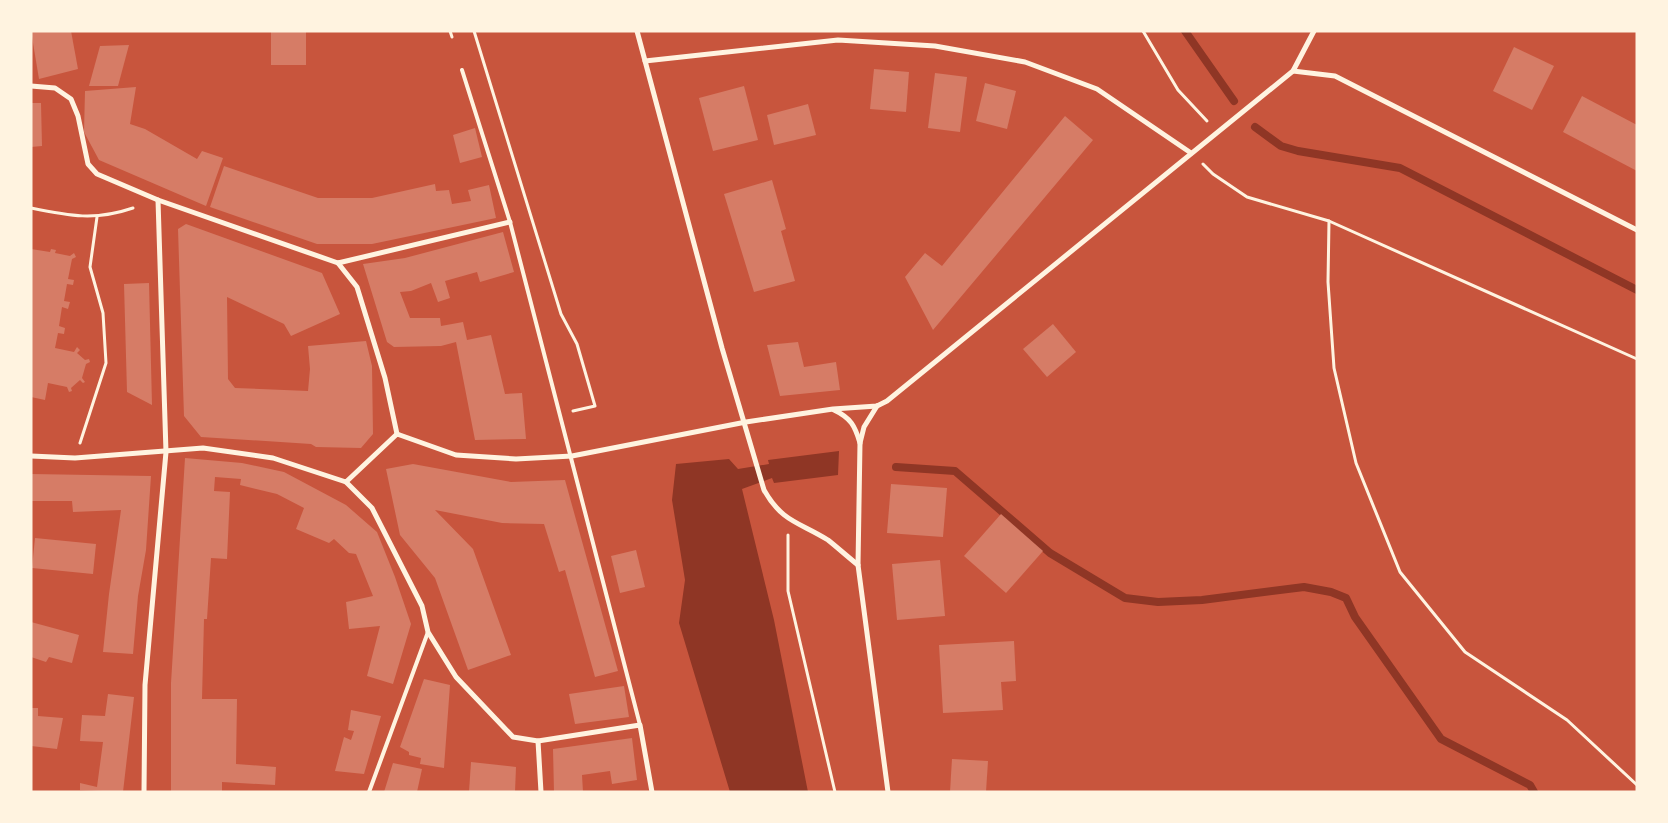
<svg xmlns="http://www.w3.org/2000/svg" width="1668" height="823" font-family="Barlow,sans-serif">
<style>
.water{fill:#8f3625}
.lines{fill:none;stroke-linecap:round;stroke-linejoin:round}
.stream{stroke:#8f3625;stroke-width:8}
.building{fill:#d67c66}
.path{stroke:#fff3e0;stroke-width:3}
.service{stroke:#fff3e0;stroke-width:4}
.minor{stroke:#fff3e0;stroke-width:5}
</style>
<rect width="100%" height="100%" fill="#c8553d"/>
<polygon class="water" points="839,451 838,475 774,483 772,478 742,489 774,620 808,792 730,792 679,623 685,580 672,500 676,464 729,459 738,469 769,464 768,460"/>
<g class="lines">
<g class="stream">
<polyline points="1185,31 1234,101"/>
<polyline points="1255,127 1281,146 1298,151 1400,168 1637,290"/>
<polyline points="896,467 955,471 1050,553 1125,598 1158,602 1202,600 1304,587 1331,592 1346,598 1355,617 1441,739 1530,785 1534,792"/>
</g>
</g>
<g class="building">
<polygon points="31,31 71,31 78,69 39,79"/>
<rect x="271" y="31" width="35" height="34"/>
<polygon points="129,45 118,86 89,86 100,46"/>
<polygon points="1514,47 1554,66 1532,110 1493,91"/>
<polygon points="874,69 909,72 906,112 870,109"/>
<polygon points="935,73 967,77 960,132 928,128"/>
<polygon points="985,83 1016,91 1007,129 976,121"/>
<polygon points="744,86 758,140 713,151 699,98"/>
<polygon points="136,87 130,124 145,129 197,159 202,151 223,158 206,206 99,160 84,132 85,91"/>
<polygon points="1582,96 1637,125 1637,171 1563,132"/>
<polygon points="31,103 41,103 42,146 31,147"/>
<polygon points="808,104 816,135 774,145 767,115"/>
<polygon points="1065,116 1093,140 933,330 905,277 925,253 942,266"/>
<polygon points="475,128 482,157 460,163 453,135"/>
<polygon points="224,166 318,198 372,198 435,184 436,191 449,190 452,204 471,201 468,190 489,185 496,218 372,244 317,244 210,207"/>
<polygon points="772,180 786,229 781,231 795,281 754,292 724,194"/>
<polygon points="186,224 322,273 340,314 291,336 284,324 227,297 228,379 235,388 308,391 310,369 308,346 366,341 372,366 373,434 361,448 316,447 311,444 201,437 184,416 178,229"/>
<polygon points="503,232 514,272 480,282 477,272 445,281 450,298 438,302 431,283 411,291 400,292 410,318 440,318 441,326 463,322 467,340 491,335 505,394 522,393 526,439 475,440 456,342 441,346 394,347 387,342 363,264 405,258"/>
<polygon points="31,249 50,252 51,249 56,250 55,253 70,256 74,253 76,257 72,259 68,279 74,280 73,285 67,284 64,301 70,302 68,309 62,307 59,326 65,328 64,334 58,333 55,348 74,352 77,347 80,350 77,353 85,360 89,359 90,362 86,364 82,378 85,382 83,383 80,380 71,388 72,391 69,392 67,387 48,383 45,400 31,397"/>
<polygon points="149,283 152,405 127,392 124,284"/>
<polygon points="1053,324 1076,352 1047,377 1023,349"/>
<polygon points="798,342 804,367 836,362 840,390 780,396 767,345"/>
<polygon points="185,458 242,463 284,472 346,505 377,532 395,577 411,624 393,684 367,676 380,626 349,629 346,602 373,596 356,554 349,553 334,539 329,543 296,529 304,508 277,494 240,485 241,479 215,477 214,491 230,492 227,559 211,558 207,619 204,619 202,699 237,699 236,764 276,767 275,785 222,782 222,792 171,792 171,683"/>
<polygon points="413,464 511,482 565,480 618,671 595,677 565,570 559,572 544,524 502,523 435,510 473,549 511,655 468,670 435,578 400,535 386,469"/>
<polygon points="31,474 151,476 146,550 138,596 133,654 103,652 109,594 121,510 73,512 72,501 31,501"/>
<polygon points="891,484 947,488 943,537 887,533"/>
<polygon points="1001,514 1043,551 1006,593 964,556"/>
<polygon points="35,538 96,544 93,574 32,568"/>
<polygon points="636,550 645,587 620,593 611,556"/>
<polygon points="940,560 945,616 897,620 892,564"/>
<polygon points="31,622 79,635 72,663 49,657 46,662 31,657"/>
<polygon points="1014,641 1016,681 1001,682 1003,710 943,713 939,645"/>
<polygon points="424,679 450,685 444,768 420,764 421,758 409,755 409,752 400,747"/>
<polygon points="624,686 629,717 575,724 569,694"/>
<polygon points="108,694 134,697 123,792 80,790 80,783 97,787 103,742 80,741 82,715 105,716"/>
<polygon points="31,708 38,708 38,716 63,718 57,749 31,746"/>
<polygon points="351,710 381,716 364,774 335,771 344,737 351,740 354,731 348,730"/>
<polygon points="632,738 637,780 612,784 610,771 582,775 583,792 554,792 553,749"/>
<polygon points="952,759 988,761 986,792 950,792"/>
<polygon points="471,762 516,767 515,792 469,792"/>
<polygon points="393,763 422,769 417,792 384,792"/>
</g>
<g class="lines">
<g class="path">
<polyline points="450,31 452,37"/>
<polyline points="474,31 561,314 577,344 595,406 573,411"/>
<polyline points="1143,31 1178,90 1207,121"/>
<polyline points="1203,164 1213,174 1247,197 1329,221 1328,282 1334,368 1356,463 1400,572 1465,652 1567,720 1637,785"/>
<path d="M31 208C70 216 95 221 133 208"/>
<polyline points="1329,221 1637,359"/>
<polyline points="80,443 106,363 103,313 90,267 97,217"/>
<polyline points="788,535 788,591 835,792"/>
</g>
<g class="service">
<polyline points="462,70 510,222 640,725"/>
<polyline points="369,792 428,632"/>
</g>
<g class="minor">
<path d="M637 31 722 348 764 490C782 522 799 522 828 540 838 548 848 557 858 565"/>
<polyline points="645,61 838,40 935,46 1025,62 1097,89 1191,153"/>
<polyline points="1293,71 1335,76 1637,230"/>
<polyline points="31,86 55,88 71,99 78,116 88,164 97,174 158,200 338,263 510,222"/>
<polyline points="338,263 357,287 385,378 397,434"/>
<polyline points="877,406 864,427 860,443 858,565 888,792"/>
<path d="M834 410C851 418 855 426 860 443"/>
<polyline points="31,456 75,458 203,448 273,458 346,482 397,434 456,455 516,459 572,456 746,422 833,409 877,406 887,401 1293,71 1314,31"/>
<polyline points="346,482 372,508 422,606 428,632 456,677 513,737 538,741 640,725 652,792"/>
<polyline points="538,741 541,792"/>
<polyline points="144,792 145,685 166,452 158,200"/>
</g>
</g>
<rect width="1668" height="823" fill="none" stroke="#fff3e0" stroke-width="65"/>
</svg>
